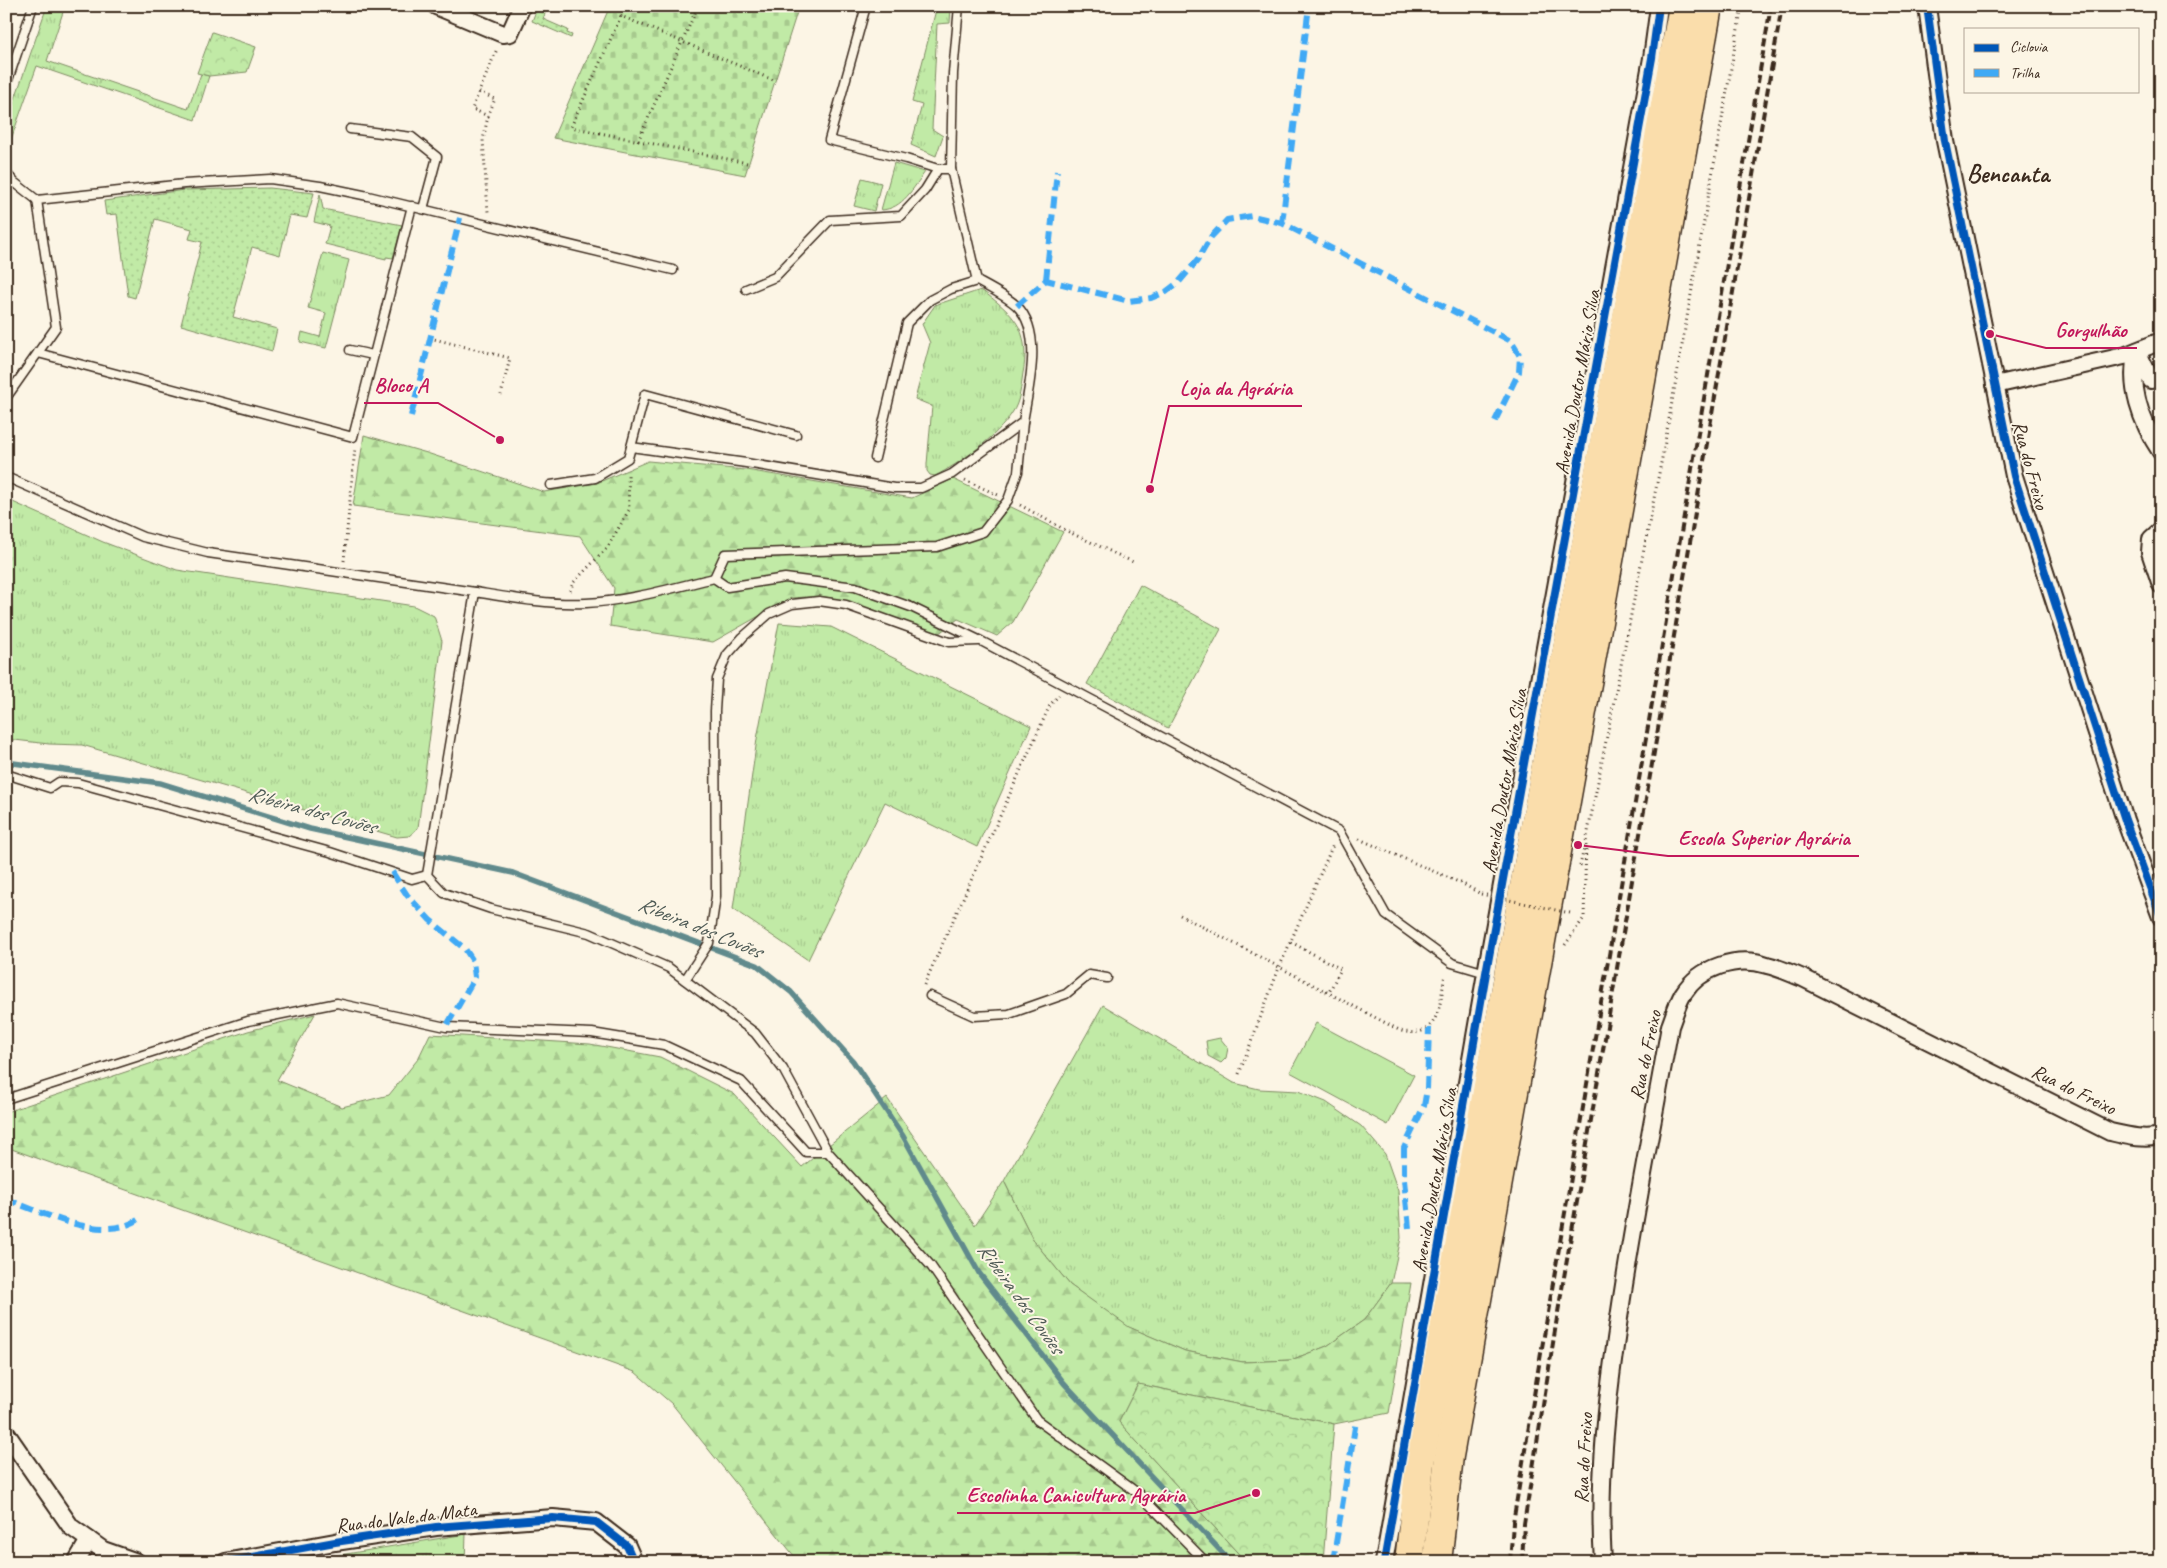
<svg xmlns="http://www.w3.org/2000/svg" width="2167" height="1568" font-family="Caveat,sans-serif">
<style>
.grass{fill:url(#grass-tufts);stroke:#7e8a62}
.forest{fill:url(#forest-firs);stroke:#7e8a62}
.cemetery{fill:url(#cemetery-stones);stroke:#7e8a62}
.park{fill:url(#park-crowns);stroke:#7e8a62}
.garden{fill:url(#garden-dots);stroke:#7e8a62}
.pitch{fill:#c1eaa6;stroke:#7e8a62}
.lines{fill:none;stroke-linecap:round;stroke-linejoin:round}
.stream{stroke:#618a8c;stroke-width:5.5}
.lane-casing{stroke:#3b2a1e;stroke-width:11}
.street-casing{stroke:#3b2a1e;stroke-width:20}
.highway-casing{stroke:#3b2a1e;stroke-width:31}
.path{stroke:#3b2a1e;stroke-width:3;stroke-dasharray:1 4;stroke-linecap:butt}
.lane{stroke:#fcf5e5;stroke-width:8}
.street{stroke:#fcf5e5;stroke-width:16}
.highway{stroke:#faddab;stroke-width:28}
.rail{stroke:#3b2a1e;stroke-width:4;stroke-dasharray:8 4;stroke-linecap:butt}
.path-bridge{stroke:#3b2a1e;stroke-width:3;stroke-dasharray:1 4;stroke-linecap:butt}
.quiet{stroke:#3fa9f5;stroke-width:6;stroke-dasharray:12 6;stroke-linecap:butt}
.cycleway-casing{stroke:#fcf5e5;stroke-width:11}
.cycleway{stroke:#0057b8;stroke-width:8}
.labels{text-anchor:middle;stroke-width:4;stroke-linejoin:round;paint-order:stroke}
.street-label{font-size:20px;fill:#3b2a1e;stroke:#fcf5e5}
.water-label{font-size:21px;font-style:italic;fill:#4e5a55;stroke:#fcf5e5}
.district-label{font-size:25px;font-weight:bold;fill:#3b2a1e;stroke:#fcf5e5}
.leader{fill:none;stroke:#c2185b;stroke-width:2}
.callout-dot{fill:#c2185b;stroke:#fcf5e5;stroke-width:2}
.callout-label{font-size:21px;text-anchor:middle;font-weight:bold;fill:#c2185b;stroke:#fcf5e5;stroke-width:4;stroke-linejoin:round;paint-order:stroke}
</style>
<defs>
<pattern id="grass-tufts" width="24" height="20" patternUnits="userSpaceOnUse" patternTransform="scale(1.25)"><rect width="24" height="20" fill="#c1eaa6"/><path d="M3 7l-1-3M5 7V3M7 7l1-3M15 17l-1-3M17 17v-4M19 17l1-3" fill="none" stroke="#a7c98e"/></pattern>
<pattern id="forest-firs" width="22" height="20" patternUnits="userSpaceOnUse" patternTransform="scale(1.25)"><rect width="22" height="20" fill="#c1eaa6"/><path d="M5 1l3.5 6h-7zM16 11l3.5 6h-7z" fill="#a7c98e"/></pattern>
<pattern id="cemetery-stones" width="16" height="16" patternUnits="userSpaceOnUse" patternTransform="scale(1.25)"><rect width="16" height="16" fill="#c1eaa6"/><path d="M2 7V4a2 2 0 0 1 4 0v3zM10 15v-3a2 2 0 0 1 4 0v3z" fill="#a7c98e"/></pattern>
<pattern id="park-crowns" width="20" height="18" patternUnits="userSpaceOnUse" patternTransform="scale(1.25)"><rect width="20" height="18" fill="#c1eaa6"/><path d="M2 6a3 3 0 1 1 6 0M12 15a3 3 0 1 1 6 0" fill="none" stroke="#a7c98e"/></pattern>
<pattern id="garden-dots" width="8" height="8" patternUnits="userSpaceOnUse" patternTransform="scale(1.25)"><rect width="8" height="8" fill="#c1eaa6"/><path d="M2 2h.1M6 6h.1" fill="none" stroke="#a7c98e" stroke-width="1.8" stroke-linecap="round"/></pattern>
</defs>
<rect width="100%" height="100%" fill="#fcf5e5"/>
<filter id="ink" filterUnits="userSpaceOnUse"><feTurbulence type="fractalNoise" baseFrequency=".02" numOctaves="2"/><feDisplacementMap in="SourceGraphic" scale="10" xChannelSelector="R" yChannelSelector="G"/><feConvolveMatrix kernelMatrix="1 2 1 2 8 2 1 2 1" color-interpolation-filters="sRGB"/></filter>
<g filter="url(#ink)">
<g class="grass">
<polygon points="47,6 65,6 47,61 188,109 201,74 209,76 195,120 37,66 9,145 8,138 6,138 9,116"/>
<polygon points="937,6 951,7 950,23 937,24 932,129 943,136 936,156 911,145 922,105 912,102"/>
<path d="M894 163 925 172C913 188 903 209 881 210Z"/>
<polygon points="862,178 881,183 874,211 854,206"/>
<polygon points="323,253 349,260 326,348 300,342 302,332 320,337 326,313 308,308"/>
<path d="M981 290C995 300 1011 312 1019 327 1026 341 1026 359 1023 373 1021 386 1020 402 1012 413 998 436 959 464 935 476L930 475 927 471V464L932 406 915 399 930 343 922 324 935 305Z"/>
<polygon points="6,499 103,542 177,570 414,606 434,616 442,641 418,828 409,836 397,837 82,745 49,744 6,739"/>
<polygon points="779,623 831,627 1031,726 977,847 885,802 808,960 733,909 757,739"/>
<polygon points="1103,1005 1234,1083 1259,1089 1298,1091 1326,1102 1361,1126 1385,1154 1398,1191 1401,1238 1391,1283 1364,1320 1327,1346 1291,1360 1243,1362 1185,1351 1126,1326 1070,1285 1033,1240 1004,1181"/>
<polygon points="466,1534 465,1562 298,1562"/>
</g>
<g class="forest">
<polygon points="364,435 427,453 544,492 597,483 648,461 746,470 912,498 953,479 1063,532 1013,622 997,636 958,619 938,634 847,601 820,596 791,598 713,642 610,626 614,588 580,536 353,506"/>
<polygon points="315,1014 277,1080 342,1107 389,1095 418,1059 430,1034 590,1044 660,1057 734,1094 802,1167 887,1098 975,1225 1004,1181 1033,1240 1070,1285 1129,1327 1185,1351 1243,1362 1291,1360 1327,1346 1364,1320 1391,1283 1411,1283 1389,1413 1334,1424 1138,1384 1119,1422 1246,1562 799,1562 672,1404 635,1372 6,1147 6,1112 248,1031"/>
<polygon points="1220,1038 1228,1048 1226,1058 1221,1063 1208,1056 1206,1041"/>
</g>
<polygon class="cemetery" points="610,6 799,6 745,175 553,138"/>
<g class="park">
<polygon points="212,32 256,47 247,72 209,76 197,73"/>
<polygon points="1138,1384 1334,1424 1323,1562 1246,1562 1119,1422"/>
</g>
<g class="garden">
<polygon points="538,6 548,6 543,19 568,30 567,33 572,35 571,38 532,21"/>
<polygon points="270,188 314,193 307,218 290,215 280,255 252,247 233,317 277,329 272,351 181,325 202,242 189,239 192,229 155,219 135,298 128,296 117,214 106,215 104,201 184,190"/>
<polygon points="320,194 323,209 402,225 393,258 386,257 386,259 325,244 330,226 314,222"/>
<polygon points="1140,585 1221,629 1168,728 1087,684"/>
</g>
<polygon class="pitch" points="1316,1023 1414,1075 1388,1125 1290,1072"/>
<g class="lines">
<g class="stream">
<polyline points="6,762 160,783 310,829 513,873 757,965 791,992 853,1061 903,1136 979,1273 1064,1383 1231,1562"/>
<polyline points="1558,1560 1562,1562"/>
</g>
<g class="lane-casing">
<g id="lane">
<polyline points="866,6 829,140 906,159 938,169"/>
<polyline points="6,86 33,6"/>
<polyline points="350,129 412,137 437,157 423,209"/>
<polyline points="6,173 14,182 37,200 184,184 270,179 320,186 368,196 673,270"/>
<polyline points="746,289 775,277 830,220 901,216 925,190 938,169 951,169 953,73 959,6"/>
<polyline points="350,350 373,355"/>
<polyline points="38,353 353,437 412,206"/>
<polyline points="6,398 56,327 37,200"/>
<path d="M796 435 645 394 631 447 746 463 894 488H921L952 474 1023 422C1028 389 1044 333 1017 306 1006 296 990 288 977 281L951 169"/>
<polyline points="875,458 907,323 930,300 951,289 977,281"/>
<polyline points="6,477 143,537 208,553 475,592"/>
<polyline points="551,485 595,478 628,458 631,447"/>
<polyline points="714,578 725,554 937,547 983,532 1008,500 1018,472 1023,422"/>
<polyline points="6,774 50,788 59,782 78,783 330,852 412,879 427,875"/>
<polyline points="685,980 709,943 716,896 715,711 717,679 727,655 743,637 769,614 792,604 819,601 846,605 949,642 979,641"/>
<polyline points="930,996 974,1016 1009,1014 1066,994 1089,975 1107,978"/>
<polyline points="6,1099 248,1021 337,1003 446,1027 592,1033 664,1045 741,1081 806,1152 828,1152"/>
<path d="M1206 1562 1139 1494 1037 1420 931 1266 828 1152 783 1069 755 1033 669 968 589 933 491 909 444 893 427 875 475 592C512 598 549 605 586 603 629 601 672 588 714 578L727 587 785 578 855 587 911 607 981 641 1339 831 1386 915 1452 963 1486 973"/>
</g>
</g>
<g class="street-casing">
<g id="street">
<polyline points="436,6 503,34 510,33 522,6"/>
<polyline points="1927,6 1945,141 2014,476 2125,820 2161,917"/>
<path d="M2151 380 2137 351C2128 386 2141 422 2161 452"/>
<polyline points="1995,385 2124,356 2161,341"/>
<polyline points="2161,530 2151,539 2150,552 2161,585"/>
<polyline points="6,1433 71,1527 103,1550 137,1562"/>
<polyline points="76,1562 89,1540"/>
<polyline points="225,1562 335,1542 436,1527 553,1518 596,1522 627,1546 634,1562"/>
<polyline points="1384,1562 1486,973 1652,58 1659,6"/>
<path d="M1603 1562C1598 1485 1606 1408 1617 1332 1631 1230 1652 1128 1670 1026 1674 1016 1677 1004 1683 994 1700 967 1737 955 1767 965 1780 968 1792 974 1803 978L2110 1132C2128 1136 2143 1140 2161 1136"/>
</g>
</g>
<g class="highway-casing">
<g id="highway">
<polyline points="1409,1562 1420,1463 1683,6"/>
<polyline points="1437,1562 1449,1456 1708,6"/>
</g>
</g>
<g class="path">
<polyline points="621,16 625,6"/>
<polyline points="479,92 495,99 488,116 472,109 497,49"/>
<polyline points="488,116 483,140 488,212"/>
<polyline points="638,141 698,6"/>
<polyline points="747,163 571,127 621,16 773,80"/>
<polyline points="430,338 510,358 501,395"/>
<polyline points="965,480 998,495"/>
<polyline points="1020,505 1069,532 1133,562"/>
<polyline points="344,561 355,448"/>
<polyline points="570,591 573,583 607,548 629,510 628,472"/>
<polyline points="1359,839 1463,884 1481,894"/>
<polyline points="1580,866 1584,848"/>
<path d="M1180 915 1401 1031C1440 1041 1440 1002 1445 974"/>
<polyline points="1291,942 1341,969 1328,994"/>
<polyline points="1565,945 1584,918 1586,842 1663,453 1742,6"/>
<polyline points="924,985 1050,705 1059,695"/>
<polyline points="1239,1074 1279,968 1333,845"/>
</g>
<use href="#lane" class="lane"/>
<use href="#street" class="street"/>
<use href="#highway" class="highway"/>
<g class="rail">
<polyline points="1510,1562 1513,1523 1538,1371 1771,6"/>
<polyline points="1522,1562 1524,1524 1557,1318 1782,6"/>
</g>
<polyline class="path-bridge" points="1481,894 1570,913"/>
<g class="quiet">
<polyline points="1282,223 1309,6"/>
<polyline points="1046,280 1057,171"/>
<polyline points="1017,306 1046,280 1129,301 1151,298 1166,292 1179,282 1197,261 1211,237 1227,220 1252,216 1282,223 1511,341 1520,356 1519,372 1495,421"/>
<polyline points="411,416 460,218"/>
<polyline points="392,872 407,895 430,920 465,949 473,961 475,977 446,1027"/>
<path d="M6 1199C43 1213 106 1245 142 1217"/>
<polyline points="1409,1228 1404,1180 1404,1148 1424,1106 1427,1089 1429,1028"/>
<polyline points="1335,1562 1334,1555 1356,1421"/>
</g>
<g class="cycleway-casing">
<g id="cycleway">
<polyline points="1927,6 1945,141 2014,476 2125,820 2161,917"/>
<polyline points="225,1562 335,1542 436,1527 553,1518 596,1522 627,1546 634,1562"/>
<polyline points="1384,1562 1486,973 1652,58 1659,6"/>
</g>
</g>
<use href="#cycleway" class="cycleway"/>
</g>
</g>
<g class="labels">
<g class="street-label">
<text transform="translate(1577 382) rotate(-80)" y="7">Avenida Doutor Mário Silva</text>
<text transform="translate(2031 465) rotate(75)" y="7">Rua do Freixo</text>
<text transform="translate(1504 781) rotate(-80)" y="7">Avenida Doutor Mário Silva</text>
<text transform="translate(1645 1055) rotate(-78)" y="7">Rua do Freixo</text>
<text transform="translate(2074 1089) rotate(26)" y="7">Rua do Freixo</text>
<text transform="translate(1434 1180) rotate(-80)" y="7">Avenida Doutor Mário Silva</text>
<text transform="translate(1583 1458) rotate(-87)" y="7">Rua do Freixo</text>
<text transform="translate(406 1517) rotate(-7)" y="7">Rua do Vale da Mata</text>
</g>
<g class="water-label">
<text transform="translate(312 810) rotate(15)" y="7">Ribeira dos Covões</text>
<text transform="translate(700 927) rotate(22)" y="7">Ribeira dos Covões</text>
<text transform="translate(1021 1298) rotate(54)" y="7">Ribeira dos Covões</text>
</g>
<g class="district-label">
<text x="2008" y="182">Bencanta</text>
</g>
</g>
<path class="leader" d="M1990 334L2046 348H2137M500 440L438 403H364M1150 489L1169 406H1302M1578 845L1668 856H1859M1256 1493L1195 1513H957"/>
<g class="callout-dot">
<circle cx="1990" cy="334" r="5"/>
<circle cx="500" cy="440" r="5"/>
<circle cx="1150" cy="489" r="5"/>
<circle cx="1578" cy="845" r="5"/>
<circle cx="1256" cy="1493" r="5"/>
</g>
<g class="callout-label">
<text x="2091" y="337">Gorgulhão</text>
<text x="401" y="392">Bloco A</text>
<text x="1236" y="395">Loja da Agrária</text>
<text x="1764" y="845">Escola Superior Agrária</text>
<text x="1076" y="1502">Escolinha Canicultura Agrária</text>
</g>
<rect width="2167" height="1568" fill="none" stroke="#fcf5e5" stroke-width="25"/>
<rect x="12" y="12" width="2142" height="1543" fill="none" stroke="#3b2a1e" stroke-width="2" filter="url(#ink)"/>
<rect x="1964" y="28" width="175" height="65" fill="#fcf5e5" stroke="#afa495"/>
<rect x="1974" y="44" width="25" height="8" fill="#0057b8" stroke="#afa495"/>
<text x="2010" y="52" font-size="15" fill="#3b2a1e">Ciclovia</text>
<rect x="1974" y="69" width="25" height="8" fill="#3fa9f5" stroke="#afa495"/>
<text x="2010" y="78" font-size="15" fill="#3b2a1e">Trilha</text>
</svg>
